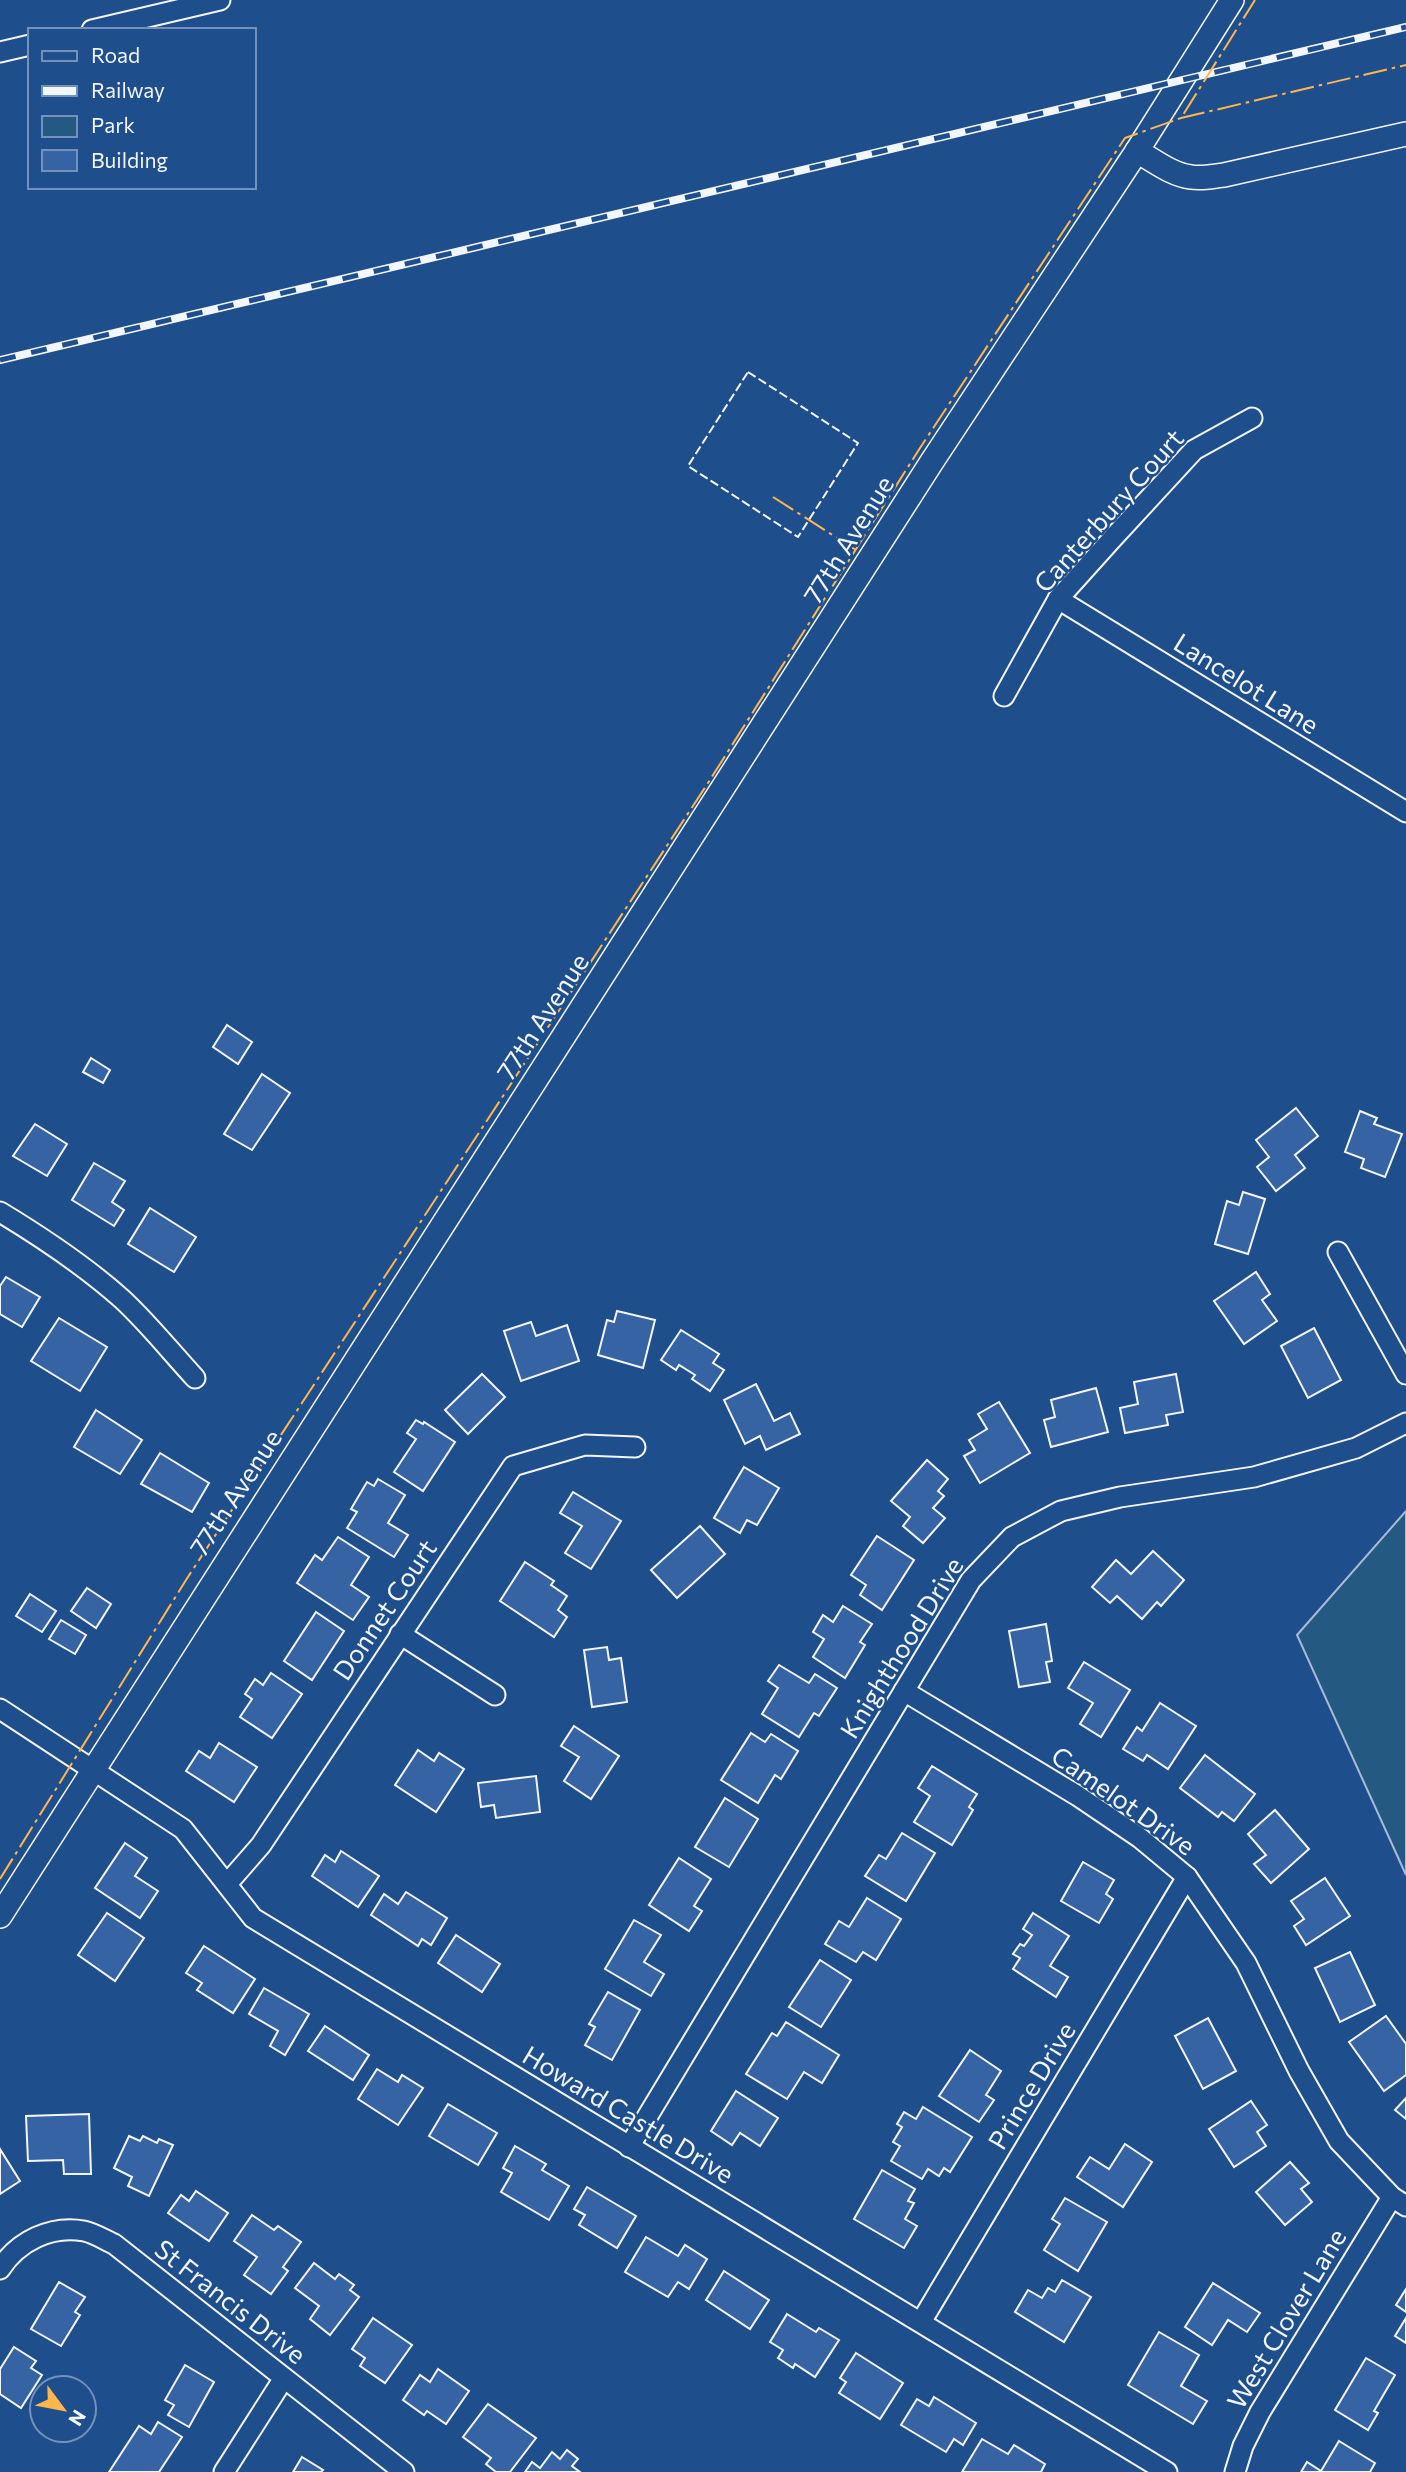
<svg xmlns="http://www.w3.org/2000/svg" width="1406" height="2472" font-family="Commissioner,sans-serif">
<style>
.green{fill:#245a82;stroke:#a8bbd7;stroke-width:2}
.building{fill:#3563a3;stroke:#f2f6ff;stroke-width:2}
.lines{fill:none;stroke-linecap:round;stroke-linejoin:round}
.minor-casing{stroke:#f2f6ff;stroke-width:23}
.tertiary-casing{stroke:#f2f6ff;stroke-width:26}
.minor{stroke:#1f4e8c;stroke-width:19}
.tertiary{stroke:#1f4e8c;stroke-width:23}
.rail-casing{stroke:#f2f6ff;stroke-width:8}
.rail{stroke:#1f4e8c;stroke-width:5;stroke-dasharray:16;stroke-linecap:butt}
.fence{stroke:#f2f6ff;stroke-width:2;stroke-dasharray:9 3.5;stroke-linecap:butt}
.power{stroke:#ffb74d;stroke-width:2;stroke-dasharray:24 5 3.5 5;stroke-linecap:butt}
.labels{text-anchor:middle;stroke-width:5;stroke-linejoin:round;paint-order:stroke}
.street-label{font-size:26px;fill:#f2f6ff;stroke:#1f4e8c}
</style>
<rect width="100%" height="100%" fill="#1f4e8c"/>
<polygon class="green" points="1406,1511 1406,1875 1297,1635"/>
<g class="building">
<polygon points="227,1025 252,1042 238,1064 213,1047"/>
<polygon points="91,1058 110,1070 103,1083 83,1072"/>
<polygon points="262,1074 290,1093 252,1150 224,1134"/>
<polygon points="1296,1108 1318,1136 1295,1155 1305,1168 1276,1191 1257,1167 1269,1157 1256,1140"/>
<polygon points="1360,1111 1377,1118 1374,1124 1402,1134 1385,1177 1361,1168 1364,1159 1345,1152"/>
<polygon points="35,1124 67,1144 47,1176 13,1156"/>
<polygon points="94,1163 125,1181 112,1202 124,1210 114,1226 72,1200"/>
<polygon points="1243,1192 1265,1199 1248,1254 1215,1244 1227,1201 1239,1205"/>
<polygon points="150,1208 196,1237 174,1272 128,1244"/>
<polygon points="1256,1272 1270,1294 1262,1300 1277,1321 1244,1344 1214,1301"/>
<polygon points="6,1277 40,1297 22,1327 0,1314 0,1286"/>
<polygon points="617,1311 655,1320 643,1368 598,1355 607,1320 614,1322"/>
<polygon points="59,1318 107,1347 80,1391 31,1361"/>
<polygon points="531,1322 536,1336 567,1325 579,1361 521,1381 504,1331"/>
<polygon points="1314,1328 1341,1380 1308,1398 1281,1346"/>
<polygon points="681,1330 719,1354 713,1363 724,1370 710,1391 692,1379 695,1375 679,1365 676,1370 661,1360"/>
<polygon points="482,1374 505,1397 468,1434 445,1410"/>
<polygon points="1176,1374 1183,1412 1166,1415 1168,1425 1125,1433 1120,1408 1138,1404 1134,1382"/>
<polygon points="756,1384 774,1421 790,1413 800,1434 766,1450 760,1436 745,1444 724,1400"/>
<polygon points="1096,1388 1108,1432 1051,1447 1044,1420 1055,1417 1051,1400"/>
<polygon points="999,1402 1030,1453 980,1483 964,1456 975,1450 969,1440 987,1429 978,1414"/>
<polygon points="96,1410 142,1440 120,1474 74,1447"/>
<polygon points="416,1420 423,1424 424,1422 455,1442 423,1491 394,1472 416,1439 407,1433"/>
<polygon points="160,1453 209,1483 192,1512 141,1484"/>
<polygon points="927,1460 948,1479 938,1491 944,1496 933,1508 945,1518 923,1543 903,1526 910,1517 891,1501"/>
<polygon points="744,1467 779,1488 757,1525 747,1520 740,1533 714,1518"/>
<polygon points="378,1479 405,1495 388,1523 408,1535 394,1557 347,1528 357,1512 351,1509 367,1482 374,1486"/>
<polygon points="573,1492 621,1521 591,1569 565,1553 582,1526 560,1513"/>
<polygon points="700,1526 725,1554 677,1598 651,1570"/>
<polygon points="877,1536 914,1560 882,1610 860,1595 866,1585 851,1575"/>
<polygon points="338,1537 369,1557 351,1585 369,1597 353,1620 297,1583 315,1555 322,1560"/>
<polygon points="1153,1551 1184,1580 1161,1606 1157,1602 1142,1619 1117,1596 1110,1603 1092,1587 1116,1560 1131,1574"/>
<polygon points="525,1562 554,1581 551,1585 567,1596 558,1610 567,1617 554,1637 500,1601"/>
<polygon points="87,1588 111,1604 96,1628 71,1611"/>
<polygon points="30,1594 56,1611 42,1632 16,1616"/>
<polygon points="843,1606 872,1624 860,1642 865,1645 845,1678 813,1657 824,1639 813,1632 823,1615 833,1622"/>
<polygon points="316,1612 344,1631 312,1680 284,1661"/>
<polygon points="61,1620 86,1635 75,1654 49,1639"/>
<polygon points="1046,1624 1052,1661 1046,1662 1050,1682 1019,1687 1009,1631"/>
<polygon points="607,1647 609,1660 621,1658 627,1702 592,1707 584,1650"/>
<polygon points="1084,1662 1130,1690 1101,1737 1080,1724 1093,1703 1068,1688"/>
<polygon points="779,1665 809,1683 815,1674 837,1688 819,1716 814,1713 799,1737 762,1714 778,1688 768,1681"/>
<polygon points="271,1673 302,1694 272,1738 240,1717 252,1699 245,1694 255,1679 263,1685"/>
<polygon points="1160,1703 1196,1726 1168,1769 1147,1755 1143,1761 1123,1749 1137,1727 1142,1731"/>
<polygon points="574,1726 619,1756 591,1799 564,1781 579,1757 561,1746"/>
<polygon points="751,1733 765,1742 771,1734 798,1751 781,1779 775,1775 758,1803 721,1780"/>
<polygon points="219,1743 257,1767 234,1802 186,1771 199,1751 210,1758"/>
<polygon points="418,1750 434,1761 439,1753 464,1769 436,1812 395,1785"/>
<polygon points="1205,1755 1255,1794 1234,1821 1222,1812 1218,1817 1180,1788"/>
<polygon points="932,1766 977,1794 969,1807 973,1810 952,1845 914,1822 930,1796 918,1788"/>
<polygon points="536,1776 540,1812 496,1818 494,1805 481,1807 478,1783"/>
<polygon points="725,1798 758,1819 729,1867 695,1847"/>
<polygon points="1275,1810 1309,1849 1271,1883 1254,1864 1266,1855 1248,1834"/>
<polygon points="902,1833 935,1853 906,1901 865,1876 879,1855 886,1859"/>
<polygon points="125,1843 147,1858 135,1876 158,1891 140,1918 95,1888"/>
<polygon points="341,1851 379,1876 358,1907 312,1876 325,1855 335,1862"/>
<polygon points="679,1858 711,1879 694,1906 702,1911 689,1931 649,1905"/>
<polygon points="1083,1862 1114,1880 1106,1894 1113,1899 1099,1923 1061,1901"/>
<polygon points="1325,1878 1350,1916 1306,1945 1294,1926 1304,1919 1291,1901"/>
<polygon points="406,1892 447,1918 431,1945 422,1939 418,1946 371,1915 384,1894 398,1904"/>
<polygon points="867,1898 901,1919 876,1960 863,1952 856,1962 825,1944 839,1921 849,1927"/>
<polygon points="107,1913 144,1938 115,1981 78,1955"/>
<polygon points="1033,1913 1069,1936 1050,1966 1068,1977 1056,1997 1013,1969 1020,1958 1013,1954 1020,1944 1024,1946 1032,1935 1023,1929"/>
<polygon points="634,1920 661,1935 644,1962 664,1974 651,1996 605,1969"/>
<polygon points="456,1935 500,1964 482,1992 438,1963"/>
<polygon points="204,1946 255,1979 233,2013 197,1990 202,1983 186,1973"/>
<polygon points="1350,1952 1375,2005 1340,2022 1315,1968"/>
<polygon points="820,1960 851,1980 821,2027 789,2007"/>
<polygon points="264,1988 309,2014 285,2055 270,2046 278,2031 249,2014"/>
<polygon points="608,1992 640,2010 612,2060 585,2045 595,2027 589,2024"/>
<polygon points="1386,2016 1406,2044 1406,2075 1384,2091 1349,2042"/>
<polygon points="1208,2018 1236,2071 1203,2089 1175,2036"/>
<polygon points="786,2022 839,2055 822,2083 804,2072 787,2099 746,2074 772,2033 777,2036"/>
<polygon points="325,2026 369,2055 353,2080 308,2051"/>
<polygon points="970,2050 1001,2071 986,2095 994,2100 979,2122 939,2096"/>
<polygon points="377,2069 398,2082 402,2075 423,2088 398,2125 358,2099"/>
<polygon points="736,2091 778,2118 760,2146 740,2133 732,2145 711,2131"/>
<polygon points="1406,2098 1406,2119 1395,2110"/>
<polygon points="1251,2101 1267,2125 1257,2132 1266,2146 1234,2167 1209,2129"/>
<polygon points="448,2104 497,2133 478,2165 429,2136"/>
<polygon points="923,2107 972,2137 950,2172 944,2168 939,2176 928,2169 922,2179 891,2161 900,2146 893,2142 902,2127 897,2124 904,2112 916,2119"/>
<polygon points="89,2114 91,2174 64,2174 63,2160 28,2161 26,2116"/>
<polygon points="129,2136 140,2141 143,2136 157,2143 159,2139 173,2145 149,2196 128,2186 132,2177 114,2168"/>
<polygon points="1125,2144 1152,2162 1123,2207 1077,2177 1090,2157 1109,2169"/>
<polygon points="515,2146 546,2164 542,2170 569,2186 549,2220 501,2192 512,2173 503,2168"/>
<polygon points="0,2149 20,2181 0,2194"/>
<polygon points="1290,2162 1309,2183 1301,2189 1312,2202 1285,2225 1256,2192"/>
<polygon points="882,2170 915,2189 908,2201 914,2203 905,2219 917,2226 904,2248 854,2219"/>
<polygon points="587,2187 636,2216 617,2248 579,2225 585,2215 574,2209"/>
<polygon points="196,2191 228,2213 209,2241 168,2213 181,2195 189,2201"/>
<polygon points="1065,2198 1107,2222 1078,2271 1044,2250 1060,2224 1052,2219"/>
<polygon points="252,2215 274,2230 278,2226 301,2242 283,2267 288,2271 271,2294 244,2275 257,2257 234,2241"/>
<polygon points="646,2237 678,2256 685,2245 707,2259 689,2289 678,2282 668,2297 625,2272"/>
<polygon points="314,2263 335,2279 339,2274 354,2285 350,2290 359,2297 330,2335 310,2319 319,2306 295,2288"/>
<polygon points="724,2271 769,2300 750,2329 706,2300"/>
<polygon points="1062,2280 1091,2297 1064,2342 1015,2312 1028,2290 1042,2298 1048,2288 1055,2292"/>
<polygon points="59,2282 85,2297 75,2312 80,2315 61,2346 31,2329"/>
<polygon points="1213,2283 1260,2313 1247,2332 1228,2320 1212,2345 1185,2327"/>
<polygon points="1406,2289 1406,2312 1396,2305"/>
<polygon points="787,2314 816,2332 819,2328 839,2340 815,2377 795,2364 793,2368 778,2358 783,2350 770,2342"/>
<polygon points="373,2318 412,2345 385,2383 360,2366 365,2358 352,2349"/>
<polygon points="1406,2318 1406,2343 1395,2336"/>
<polygon points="1159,2332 1199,2355 1181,2386 1207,2401 1193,2424 1128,2385"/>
<polygon points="14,2347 36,2361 31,2368 42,2375 21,2408 0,2394 0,2369"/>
<polygon points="856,2353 903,2383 880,2419 839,2393 846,2382 840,2378"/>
<polygon points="1366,2358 1395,2375 1374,2411 1378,2413 1368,2430 1335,2410"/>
<polygon points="185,2365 214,2382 189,2427 168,2415 174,2405 165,2400"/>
<polygon points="438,2369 469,2391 446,2424 427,2411 424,2415 403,2400 420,2375 430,2382"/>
<polygon points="934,2397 976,2423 963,2445 954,2439 946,2452 901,2425 917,2399 929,2406"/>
<polygon points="488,2404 536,2438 510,2472 496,2472 486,2464 491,2458 463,2437"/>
<polygon points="158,2422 182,2437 159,2472 109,2472 139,2426 151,2434"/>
<polygon points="982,2439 1008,2454 1014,2445 1045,2464 1041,2472 962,2472"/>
<polygon points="1339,2441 1375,2463 1370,2472 1301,2472 1307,2462 1321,2471"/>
<polygon points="567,2450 578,2459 572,2466 580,2472 525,2472 532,2462 540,2468 552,2452 560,2459"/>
<polygon points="302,2457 323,2470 321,2472 293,2472"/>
</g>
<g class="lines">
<g class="minor-casing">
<g id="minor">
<polyline points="92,30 220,0"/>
<polyline points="0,52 30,45"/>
<polyline points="1058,599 1406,812"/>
<polyline points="1004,696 1058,599 1112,539 1194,450 1252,418"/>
<path d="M0 1212C43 1238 85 1266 122 1299 148 1323 171 1352 195 1378"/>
<polyline points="1338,1252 1406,1374"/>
<polyline points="400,1634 495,1695"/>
<polyline points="904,1691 1078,1796 1140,1838 1187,1877 1246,1963 1299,2071 1339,2141 1392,2197 1406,2206"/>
<polyline points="0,1709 183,1829 253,1918 1167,2472"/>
<polyline points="227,1884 261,1845 513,1466 585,1445 635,1447"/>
<polyline points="629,2147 971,1580 1012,1537 1061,1511 1120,1497 1254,1477 1356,1448 1406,1423"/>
<path d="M0 2269C18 2241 51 2225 84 2231 94 2233 105 2240 114 2244L404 2472"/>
<polyline points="921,2322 1187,1877"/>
<polyline points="224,2472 284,2378"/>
<polyline points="1235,2472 1243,2446 1260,2412 1392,2197"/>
</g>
</g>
<g class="tertiary-casing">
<g id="tertiary">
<path d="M1137 151C1153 160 1172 175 1191 177 1202 179 1214 176 1224 175L1406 134"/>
<polyline points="0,1916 931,463 1137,151 1232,0"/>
</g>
</g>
<use href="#minor" class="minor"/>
<use href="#tertiary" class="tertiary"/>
<g class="rail-casing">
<polyline id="rail" points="0,360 1406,27"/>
</g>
<use href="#rail" class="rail"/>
<polygon class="fence" points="748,372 858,443 798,537 688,466"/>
<g class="power">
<polyline points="1181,118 1406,65"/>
<polyline points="773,497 856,550"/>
<polyline points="0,1879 186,1580 708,783 920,448 1125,138 1181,118 1255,0"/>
</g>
</g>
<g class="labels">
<g class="street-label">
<text transform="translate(1109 511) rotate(-48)" y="9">Canterbury Court</text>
<text transform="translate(849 540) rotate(-58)" y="9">77th Avenue</text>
<text transform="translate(1246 684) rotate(32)" y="9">Lancelot Lane</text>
<text transform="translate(543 1017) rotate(-57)" y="9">77th Avenue</text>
<text transform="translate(236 1493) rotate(-57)" y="9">77th Avenue</text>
<text transform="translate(385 1610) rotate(-56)" y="9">Donnet Court</text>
<text transform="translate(902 1648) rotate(-58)" y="9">Knighthood Drive</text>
<text transform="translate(1123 1801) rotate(35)" y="9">Camelot Drive</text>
<text transform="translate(1032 2086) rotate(-59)" y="9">Prince Drive</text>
<text transform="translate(628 2115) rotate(31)" y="9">Howard Castle Drive</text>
<text transform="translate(230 2302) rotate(38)" y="9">St Francis Drive</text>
<text transform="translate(1287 2319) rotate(-59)" y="9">West Clover Lane</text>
</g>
</g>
<rect x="28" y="28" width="228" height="161" fill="#1f4e8c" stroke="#7391ba" stroke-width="2"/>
<rect x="42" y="51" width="35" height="10" fill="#1f4e8c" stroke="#7391ba" stroke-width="2"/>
<text x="91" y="63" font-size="21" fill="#f2f6ff">Road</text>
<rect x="42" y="86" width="35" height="10" fill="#f2f6ff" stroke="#7391ba" stroke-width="2"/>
<text x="91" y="98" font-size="21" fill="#f2f6ff">Railway</text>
<rect x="42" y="116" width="35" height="21" fill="#245a82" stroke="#7391ba" stroke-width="2"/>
<text x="91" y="133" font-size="21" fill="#f2f6ff">Park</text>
<rect x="42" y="150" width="35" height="21" fill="#3563a3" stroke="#7391ba" stroke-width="2"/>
<text x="91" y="168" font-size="21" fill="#f2f6ff">Building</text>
<g transform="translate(63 2409) rotate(122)"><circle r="33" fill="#1f4e8c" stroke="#7391ba" stroke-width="2"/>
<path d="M0-5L12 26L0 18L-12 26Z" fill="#ffb74d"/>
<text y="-10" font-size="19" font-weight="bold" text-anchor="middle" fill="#f2f6ff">N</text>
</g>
</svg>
